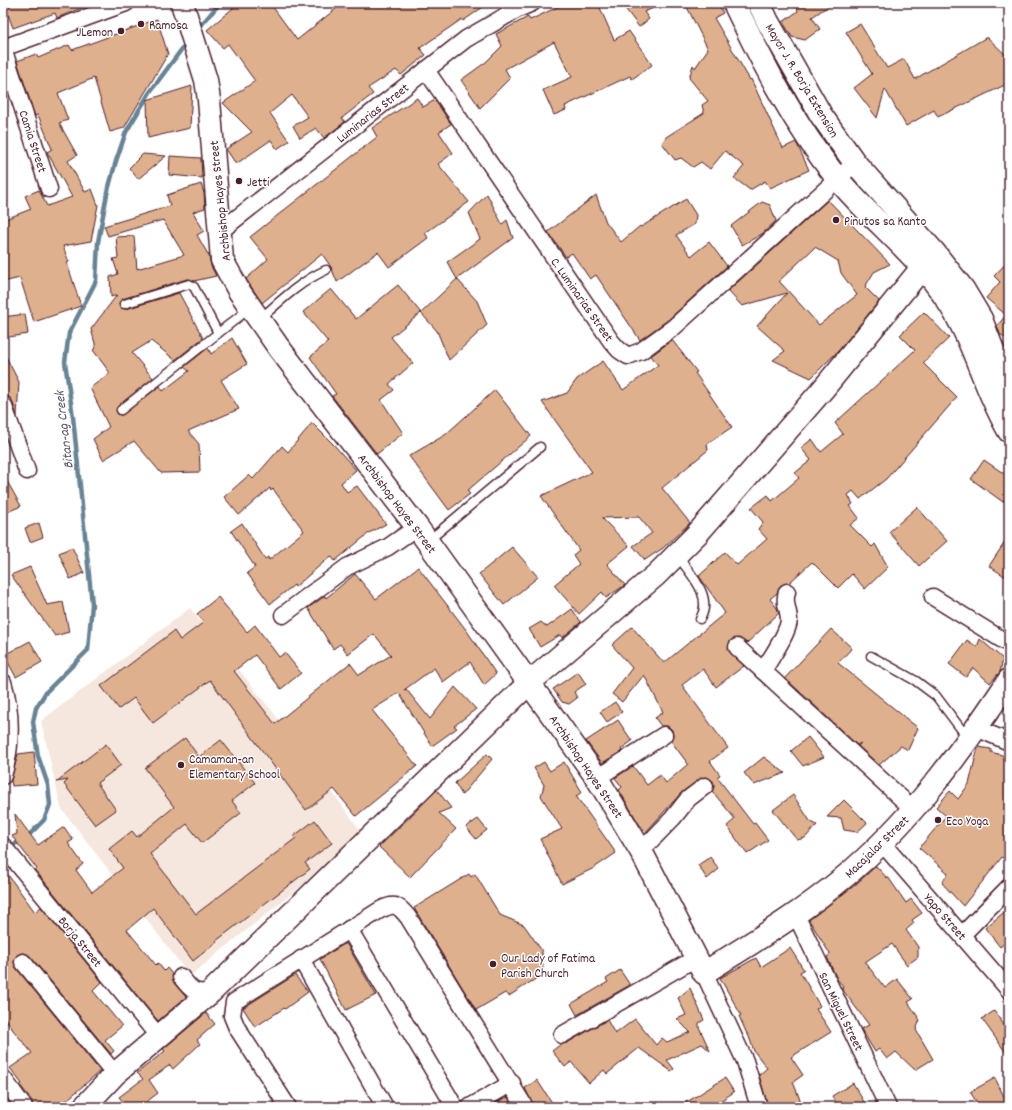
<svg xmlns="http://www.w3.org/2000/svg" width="1012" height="1110" font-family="Dekko,sans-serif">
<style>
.built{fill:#f5e7dd}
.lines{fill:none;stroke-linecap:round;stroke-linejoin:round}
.stream{stroke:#678394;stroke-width:4.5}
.building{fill:#deb08e;stroke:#4a1f2b;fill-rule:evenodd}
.lane-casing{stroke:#4a1f2b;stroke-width:11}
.street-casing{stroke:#4a1f2b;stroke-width:19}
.secondary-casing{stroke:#4a1f2b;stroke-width:25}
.primary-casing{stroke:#4a1f2b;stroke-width:25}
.lane{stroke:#fff;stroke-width:8}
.street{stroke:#fff;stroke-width:16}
.secondary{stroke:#fff;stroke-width:22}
.primary{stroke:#fff;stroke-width:22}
.poi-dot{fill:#4a1f2b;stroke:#fff;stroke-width:1.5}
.labels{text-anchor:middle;stroke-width:3;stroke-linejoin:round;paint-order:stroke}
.poi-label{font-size:13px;fill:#4a1f2b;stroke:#fff;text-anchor:start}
.street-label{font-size:13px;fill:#4a1f2b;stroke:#fff}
.water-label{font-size:14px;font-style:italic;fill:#5b5968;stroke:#fff}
</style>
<rect width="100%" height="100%" fill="#fff"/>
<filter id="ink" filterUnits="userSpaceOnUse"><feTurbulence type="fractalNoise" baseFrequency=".025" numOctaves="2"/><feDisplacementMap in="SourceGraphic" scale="8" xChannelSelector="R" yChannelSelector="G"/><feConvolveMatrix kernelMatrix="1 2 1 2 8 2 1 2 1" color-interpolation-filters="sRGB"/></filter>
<g filter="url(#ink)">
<polygon class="built" points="190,608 279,720 364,835 190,976 61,808 41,721"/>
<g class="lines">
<g class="stream">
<polyline points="197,30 220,3"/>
<polyline points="8,847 25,839 44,820 50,805 48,785 38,756 33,722 36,708 46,692 88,650 92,604 73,417 65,362 69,333 96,281 98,242 107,194 116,161 126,132 150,92 187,42"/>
</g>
</g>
<g class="building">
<polygon points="13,3 93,3 57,18 55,13 13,28 5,6"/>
<polygon points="239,3 270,3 297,40 343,3 489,3 463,21 462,19 420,48 426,55 401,75 396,70 368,88 373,94 342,118 345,122 324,138 316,128 300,138 293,126 308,117 292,95 270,113 289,141 277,149 271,140 236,164 226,149 252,132 223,103 255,81 228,44 223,48 207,30"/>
<polygon points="566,3 598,3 614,40 629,31 652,65 632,79 630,76 565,106 566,110 554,115 543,90 572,77 554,42 505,69 510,78 480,108 461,80 486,62 502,46 496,34 528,17 530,20"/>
<polygon points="621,3 666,3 644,12 649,19 639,27"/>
<polygon points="685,3 718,3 723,13 714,18 750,80 751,79 783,148 796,142 809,170 770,188 765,181 750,190 734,178 744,166 725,151 710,169 701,162 693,167 681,158 675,160 662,143 666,137 704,113 702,105 708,101 689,78 693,65 695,68 708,49"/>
<polygon points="796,3 833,3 812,17 820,29 805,40 792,37 783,22 798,11"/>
<polygon points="157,19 168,54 124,128 110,132 94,78 58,93 68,120 59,123 77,155 68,161 85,192 92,189 98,205 91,241 63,246 69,262 67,263 81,306 34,322 20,278 3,282 3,220 31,209 25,196 39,190 47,206 72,197 47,152 52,149 38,115 35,116 17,61 36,54 38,58 69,45 72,50"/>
<polygon points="860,24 887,68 904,59 915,79 987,37 1009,58 1009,83 938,117 934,110 906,126 885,89 877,118 854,88 872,74 846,32"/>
<polygon points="192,86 190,128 148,138 147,100"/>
<polygon points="417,98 423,107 435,100 451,124 439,132 453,153 438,164 469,202 425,233 428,238 389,267 378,252 337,282 331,267 322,254 262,303 246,279 268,259 250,237 377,137 372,128"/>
<polygon points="143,154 166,156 138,179 129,168"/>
<polygon points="170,156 201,158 202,178 169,175"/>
<polygon points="201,184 204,193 205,208 193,212 204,231 197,235 209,256 211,266 216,276 194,281 187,279 122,299 119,303 121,308 126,309 179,293 203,338 175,360 151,341 132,353 153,378 118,406 116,411 119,415 122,415 160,386 163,391 189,371 184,367 208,348 211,354 232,338 247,364 221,380 239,409 188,431 199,444 200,472 161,473 134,441 103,460 93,439 109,427 90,388 110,373 93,350 96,347 91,329 117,295 111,297 110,277 118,274 113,259 118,258 116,237 134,236 137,269 184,255 163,220 108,236 104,226 170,206 167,195"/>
<polygon points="487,194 502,224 507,220 513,238 457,279 447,262 480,239 469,213"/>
<polygon points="596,195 606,222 621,242 640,226 641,227 686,199 696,215 695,224 676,235 691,256 709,242 727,266 668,320 640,340 596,275 590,279 572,253 566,257 548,232"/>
<path d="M828 200 890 264 874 272 865 287 879 301 840 349 811 378 773 360 785 351 757 326 787 293 742 306 728 291ZM815 247 838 261 841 273 857 295 819 325 779 281Z"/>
<polygon points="762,202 770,205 776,221 762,234 742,245 731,226"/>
<polygon points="1009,260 1009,341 1000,334 997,326 1006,315 986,298 1000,282 994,276"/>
<polygon points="457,279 477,301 487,325 449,360 437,331 421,313"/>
<polygon points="398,285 421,313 391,337 413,363 389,384 394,390 381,400 403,433 377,454 332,396 336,394 310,357 328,342 303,312 331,289 356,319"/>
<polygon points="924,312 949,338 923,363 957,397 886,479 860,499 853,491 848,495 853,504 850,506 859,518 850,525 872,547 875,544 888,567 865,589 852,574 838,588 812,562 789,583 781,585 777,593 770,599 777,608 779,613 747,643 739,638 730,641 728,650 744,666 716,687 703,669 682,685 728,748 710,761 720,775 717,777 753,824 755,823 768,840 747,854 727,826 735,819 712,791 714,785 713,781 704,777 682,792 646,832 639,824 619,790 622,787 615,778 633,766 647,785 660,775 666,783 688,764 671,741 673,735 672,730 668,726 661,726 655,718 663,712 644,675 622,702 612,694 632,668 612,645 632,627 664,663 725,613 699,576 725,552 737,565 767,539 758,529 763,522 751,508 768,495 772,501 799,478 795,473 811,460 801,448 812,439 821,452 843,434 835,423 915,350 900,335"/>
<polygon points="25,314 28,334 3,338 3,317"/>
<polygon points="672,340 697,372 695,373 732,427 707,444 708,450 662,488 690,523 663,548 645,560 633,546 652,533 639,517 602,518 629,546 607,564 625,585 606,598 602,592 579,614 554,585 579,564 573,555 579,550 541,496 592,472 542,402 567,393 577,379 603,361 623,390 658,365 651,356"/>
<polygon points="3,351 19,382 17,416 12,400 3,392"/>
<polygon points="495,390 531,436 467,491 470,494 449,510 409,456 445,435"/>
<polygon points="312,423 334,445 356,470 341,483 347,492 357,486 386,524 369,533 335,561 331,556 295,587 294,585 270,604 247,573 255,567 231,531 242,523 265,559 268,557 269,560 304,531 273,489 271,491 270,488 239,515 224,497 249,475 253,479 282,446 288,452"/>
<polygon points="984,460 1009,477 1009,493 1003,502 971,479"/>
<polygon points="3,474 21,506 3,514"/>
<polygon points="917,507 947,541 919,566 889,532"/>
<polygon points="39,523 43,537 30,542 25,528"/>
<polygon points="1009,536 1009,579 989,566"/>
<polygon points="72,547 84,573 70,579 59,553"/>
<polygon points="512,547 538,577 504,605 479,574"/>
<polygon points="30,567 47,605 63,602 69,632 55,636 11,575"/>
<polygon points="418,567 467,631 496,674 484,685 470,662 443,682 434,668 404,690 406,689 430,719 455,687 476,709 454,726 457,728 432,746 399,693 372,710 417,766 356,816 334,789 306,810 210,680 153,723 134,698 119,709 101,686 174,631 180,640 204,622 197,614 218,597 247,632 255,625 279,657 285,653 301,673 281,689 255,655 234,671 275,724 350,663 359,675 391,655 374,634 348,654 340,644 333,649 308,608 325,596 326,598 355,574 376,599"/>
<polygon points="572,609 581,622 562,638 560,635 540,647 529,629 541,622 547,627"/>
<polygon points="831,629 852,648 838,663 918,728 908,750 901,746 879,765 858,746 861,743 857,745 785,678"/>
<polygon points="980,639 1003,659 1000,672 990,683 973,668 966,677 949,664 967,640 977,647"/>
<polygon points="30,641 42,662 16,677 4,655"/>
<polygon points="578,672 586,684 574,692 577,698 569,704 562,702 553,689"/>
<polygon points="615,702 622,712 607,722 600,712"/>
<polygon points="618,720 632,741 621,749 622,751 602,763 586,741"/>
<polygon points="808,737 824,757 803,766 791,751"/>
<polygon points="185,738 199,757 221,740 255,783 232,801 241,813 202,843 187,824 150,854 196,914 296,838 294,836 315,820 332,843 305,863 310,869 216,941 217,942 193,961 153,908 127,930 156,965 158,963 164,971 167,968 172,974 174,983 186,997 158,1021 35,870 37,869 12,836 17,834 15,814 38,845 64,827 73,840 68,843 83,864 76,870 92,892 123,868 109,849 132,831 137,837 174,807 145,768"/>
<polygon points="106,744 121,765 97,783 116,810 95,825 64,784 68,780 56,782"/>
<polygon points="978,747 991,749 991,752 1009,757 1009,864 1002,857 963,906 942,883 948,873 919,848 946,816 936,807 950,791 958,799 969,784"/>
<polygon points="34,752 37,784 12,786 11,780 18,754"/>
<polygon points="487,754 492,759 462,795 455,783"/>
<polygon points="764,757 785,773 754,785 744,773"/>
<polygon points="544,762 550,771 564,762 582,792 576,796 616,853 594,868 562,884 540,839 562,829 541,796 544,785 534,768"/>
<polygon points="437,790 451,808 439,813 456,829 410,877 379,847"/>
<polygon points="793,795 810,821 817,825 805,838 797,840 773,810"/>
<polygon points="844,800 867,823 857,832 844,830 841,818 827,817"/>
<polygon points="478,819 487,830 476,839 466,827"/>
<polygon points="710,857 719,869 707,879 698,865"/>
<polygon points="876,866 887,878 888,877 906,903 911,899 922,913 912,920 914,923 906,930 918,947 918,957 907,965 892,944 865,962 885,988 897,979 913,999 908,1002 920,1020 916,1030 933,1059 915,1070 896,1052 887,1059 879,1049 875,1052 861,1029 869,1025 842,989 843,986 837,979 827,957 830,954 809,920 855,885"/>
<polygon points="3,868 35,912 41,907 102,982 93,991 122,1026 105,1040 114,1051 111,1054 30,956 22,953 17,955 14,963 16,968 100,1071 59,1107 33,1107 32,1101 20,1085 22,1084 10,1068 32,1053 13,1030 3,1014"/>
<polygon points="469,874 471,877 475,874 500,915 524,925 542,951 543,970 536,975 537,978 509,996 505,993 476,1010 414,908"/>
<polygon points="1009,908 1009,940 1000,947 985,928"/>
<polygon points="346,943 376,995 346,1010 320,959"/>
<polygon points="790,948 804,970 800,972 820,1006 816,1009 831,1032 791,1057 803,1075 793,1082 803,1107 768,1107 759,1075 767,1068 754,1051 748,1034 747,1034 739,1016 741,1015 720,978 756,958 761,967"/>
<polygon points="620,970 630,985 577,1015 571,1004 608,982 606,979"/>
<polygon points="295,975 308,992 285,1009 284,1008 255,1027 243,1008"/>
<polygon points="690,988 704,1020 699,1023 699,1027 710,1051 702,1044 667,1060 674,1069 671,1071 639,1048 607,1074 604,1070 589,1083 571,1062 565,1067 552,1051 561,1044 567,1043 607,1020 615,1034 635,1019 656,1045 662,1038 667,1042 690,1032 677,1019 686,1015 678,998"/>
<polygon points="994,1011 1009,1032 1009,1057 982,1019"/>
<polygon points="206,1013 215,1024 197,1040 200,1044 173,1069 170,1065 149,1080 158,1093 140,1107 127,1107 119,1097 143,1079 137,1073 165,1051 163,1049"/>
<polygon points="725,1078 734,1092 711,1107 679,1107"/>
<polygon points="995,1078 1009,1107 980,1107 970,1092"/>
<polygon points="537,1080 555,1107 534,1107 525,1088"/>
<polygon points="853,1083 867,1107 839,1107 832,1096"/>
<polygon points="507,1097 514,1107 489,1107"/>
</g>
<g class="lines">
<g class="lane-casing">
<g id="lane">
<polyline points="124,304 189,284 194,287 218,333"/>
<path d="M260 319C280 301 301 281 326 270"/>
<polyline points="121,410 250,308"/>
<polyline points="428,541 540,447"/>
<path d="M677 555C690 574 714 596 700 619"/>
<polyline points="871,656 916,681 936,696 967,737"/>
</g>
</g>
<g class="street-casing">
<g id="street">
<polyline points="3,48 49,189"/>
<polyline points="3,48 126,3"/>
<polyline points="426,70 611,341 619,350 628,356 641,351 674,327 855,163"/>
<polyline points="219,232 466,39 516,10 532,3"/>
<polyline points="3,404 27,471"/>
<polyline points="933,597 1009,644"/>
<polyline points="283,615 347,567 388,547 417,527"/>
<polyline points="737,647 914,810"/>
<path d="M763 671C770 659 788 634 789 620 789 609 783 603 787 592"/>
<path d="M3 682C12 711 12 746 3 776"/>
<polyline points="976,728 1009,742"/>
<polyline points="597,778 664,735"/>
<polyline points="882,843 1009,990"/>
<polyline points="3,846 159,1037"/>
<polyline points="641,851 673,818 688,799 705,786"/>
<polyline points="796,915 888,1107"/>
<polyline points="349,929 455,1107"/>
<polyline points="962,935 1009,887"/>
<polyline points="301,959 385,1107"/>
<polyline points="23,962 115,1074"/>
<polyline points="704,973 745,1061 759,1107"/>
<path d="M181 977C191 990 194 994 211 992"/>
<polyline points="562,1035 696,958"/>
<polyline points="3,1078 24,1107"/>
<path d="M288 1107 237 1028 232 1016 234 1002 380 910C395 903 397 904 408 917L525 1107"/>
<polyline points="470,1107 512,1083"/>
</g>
</g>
<g class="secondary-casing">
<g id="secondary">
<path d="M182 3 206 80 209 100 222 260 239 291 279 348 417 527 597 778 641 851 704 973C751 943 799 915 842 879 910 823 961 752 1009 680"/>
<polyline points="84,1107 115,1074 211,992 530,682 656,575 697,534 824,388 934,253"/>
</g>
</g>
<g class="primary-casing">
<g id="primary">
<path d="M734 3C763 64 794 124 836 177 871 220 917 253 947 300 974 340 984 389 1009 431"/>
<polyline points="759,3 768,22 821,115 855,163 934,252 963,289 981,319 1009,392"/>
</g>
</g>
<use href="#lane" class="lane"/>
<use href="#street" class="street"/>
<use href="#secondary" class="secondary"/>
<use href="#primary" class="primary"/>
</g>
</g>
<g class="poi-dot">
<circle cx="141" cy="24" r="4"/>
<circle cx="121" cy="31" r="4"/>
<circle cx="239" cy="181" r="4"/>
<circle cx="836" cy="220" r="4"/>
<circle cx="181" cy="765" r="4"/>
<circle cx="938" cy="820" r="4"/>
<circle cx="493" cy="964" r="4"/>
</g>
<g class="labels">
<g class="poi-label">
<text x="149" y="29">Ramosa</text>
<text x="113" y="36" text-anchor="end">JLemon</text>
<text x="247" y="186">Jetti</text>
<text x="844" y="225">Pinutos sa Kanto</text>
<text x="189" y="763">Camaman-an<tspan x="189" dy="15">Elementary School</tspan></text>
<text x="946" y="825">Eco Yoga</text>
<text x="501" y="962">Our Lady of Fatima<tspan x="501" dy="15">Parish Church</tspan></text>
</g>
<g class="street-label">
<text transform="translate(803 80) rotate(59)" y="5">Mayor J. R. Borja Extension</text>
<text transform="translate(372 112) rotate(-38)" y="5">Luminarias Street</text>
<text transform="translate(34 141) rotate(72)" y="5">Camia Street</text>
<text transform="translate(219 201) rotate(-96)" y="5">Archbishop Hayes Street</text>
<text transform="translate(583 299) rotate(55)" y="5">C. Luminarias Street</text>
<text transform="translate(398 503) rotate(53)" y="5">Archbishop Hayes Street</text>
<text transform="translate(587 766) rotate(56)" y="5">Archbishop Hayes Street</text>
<text transform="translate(876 846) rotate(-44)" y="5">Macajalar Street</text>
<text transform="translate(946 916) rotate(49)" y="5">Yapo Street</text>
<text transform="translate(81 941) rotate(51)" y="5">Borja Street</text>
<text transform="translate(842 1011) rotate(64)" y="5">San Miguel Street</text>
</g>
<g class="water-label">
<text transform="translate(63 430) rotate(-97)" y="5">Bitan-ag Creek</text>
</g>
</g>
<rect width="1012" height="1110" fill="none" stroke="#fff" stroke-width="16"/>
<rect x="8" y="8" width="996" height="1094" fill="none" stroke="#4a1f2b" stroke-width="1.5" filter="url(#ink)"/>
</svg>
